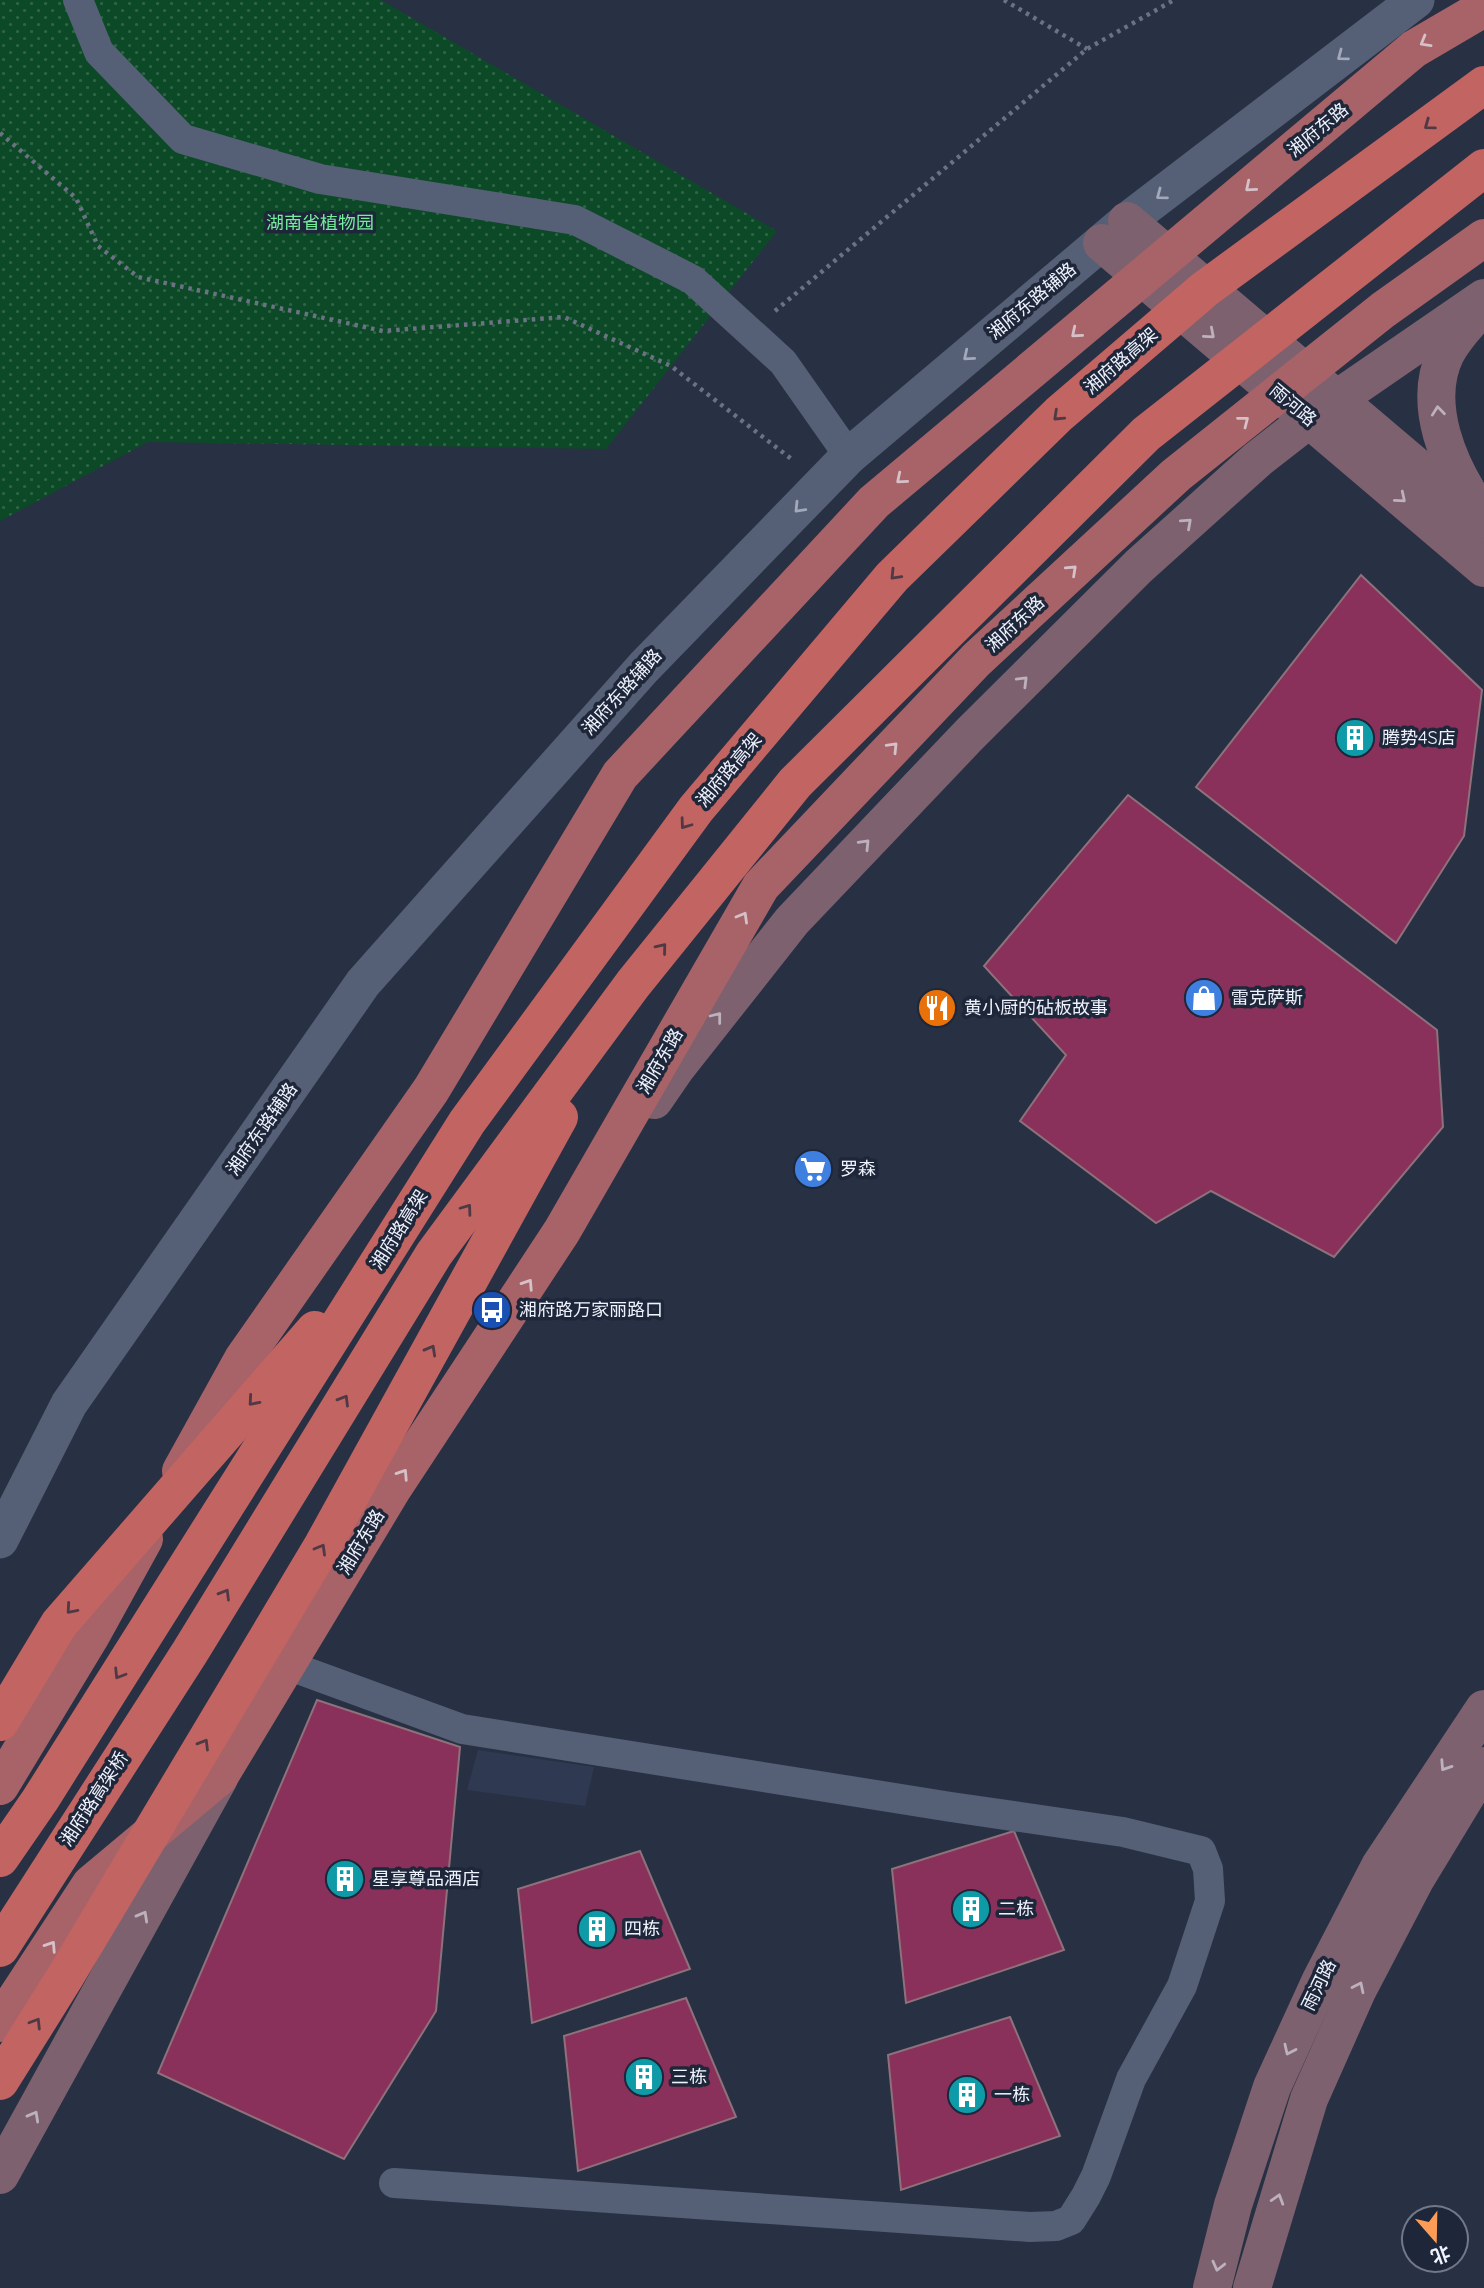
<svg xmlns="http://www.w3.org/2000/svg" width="1484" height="2288" font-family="Quicksand,'Noto Sans SC',sans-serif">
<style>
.built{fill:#2f3952}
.park{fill:url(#park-dots)}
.building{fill:#89315b;stroke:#8d717b;stroke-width:2}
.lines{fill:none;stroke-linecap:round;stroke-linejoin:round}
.path{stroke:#6b7283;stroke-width:4.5;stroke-dasharray:3.5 5;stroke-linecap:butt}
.minor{stroke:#555f75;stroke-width:30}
.tertiary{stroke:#555f75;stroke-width:37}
.secondary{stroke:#7e616e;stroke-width:38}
.primary{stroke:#a76367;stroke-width:38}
.trunk{stroke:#c26462;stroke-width:38}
.oneway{stroke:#d6c1c9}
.oneway2{stroke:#a2a9ba}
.oneway3{stroke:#4f3945}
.oneway4{stroke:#bcb1bd}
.labels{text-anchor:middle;stroke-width:7;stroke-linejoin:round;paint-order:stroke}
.street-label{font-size:18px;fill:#eff3fe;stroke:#1e2639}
.park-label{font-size:18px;fill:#74ee9d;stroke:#1e2639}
.poi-label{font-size:18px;fill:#eff3fe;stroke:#1e2639;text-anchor:start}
</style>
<defs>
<pattern id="park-dots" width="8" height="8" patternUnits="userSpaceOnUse" patternTransform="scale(1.75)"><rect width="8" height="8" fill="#0c4926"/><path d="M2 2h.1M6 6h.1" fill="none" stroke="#306447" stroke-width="1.8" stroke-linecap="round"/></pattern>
</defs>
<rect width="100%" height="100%" fill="#283044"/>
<polygon class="built" points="478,1750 594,1767 585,1806 467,1790"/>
<polygon class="park" points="0,0 381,0 777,231 606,449 148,442 0,521"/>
<g class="building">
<polygon points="1361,575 1482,690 1464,836 1396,943 1196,787"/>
<polygon points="1128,795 1437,1030 1443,1127 1334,1257 1211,1191 1156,1223 1020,1121 1066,1055 984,966"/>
<polygon points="317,1700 460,1747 436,2011 344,2159 158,2073"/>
<polygon points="1014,1831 1064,1950 906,2003 892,1869"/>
<polygon points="640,1851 690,1969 532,2023 518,1889"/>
<polygon points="686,1998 736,2117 578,2171 564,2036"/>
<polygon points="1010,2017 1060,2136 901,2190 888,2055"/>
</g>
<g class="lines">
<g class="path">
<polyline points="1004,0 1087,49"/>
<polyline points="0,133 76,198 98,246 138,277 383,331 564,317 671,366 794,461"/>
<polyline points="775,311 1087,49 1174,0"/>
</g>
<g class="minor">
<polyline points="78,0 99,52 183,139 320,179 575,220 693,280 783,362 849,456"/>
<polyline points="287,1665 462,1729 951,1807 1123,1832 1201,1851 1208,1869 1210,1901 1182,1986 1131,2079 1096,2176 1086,2196 1071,2220 1056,2226 1030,2227 394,2183"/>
</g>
<polyline class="tertiary" points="0,1540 69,1404 363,983 644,667 849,456 1127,221 1416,0"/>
<g class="secondary">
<polyline points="1127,221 1484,524"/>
<polyline points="1102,243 1484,568"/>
<path d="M1476 314C1465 326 1454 338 1446 353 1421 404 1449 467 1479 510"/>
<polyline points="654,1100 676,1068 792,921 969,735 1139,566 1258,459 1321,410 1484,298"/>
<polyline points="0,2175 219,1778"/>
<polyline points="1212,2288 1233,2205 1272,2087 1321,1980 1380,1866 1484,1709"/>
<polyline points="1252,2288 1309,2099 1357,1991 1415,1880 1484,1766"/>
</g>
<g class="primary">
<polyline points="181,1471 243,1359 431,1090 620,775 874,502 1414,49 1484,8"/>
<polyline points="0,1786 90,1637 144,1539"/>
<polyline points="0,2023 91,1884 219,1777 393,1488 562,1231 761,886 976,660 1176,475 1383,310 1484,238"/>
</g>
<g class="trunk">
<polyline points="0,1722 59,1624 315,1330"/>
<polyline points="0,1858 40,1800 467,1122 696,809 892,577 1059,414 1205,289 1484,85"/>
<polyline points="0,1948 190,1652 434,1254 633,984 795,783 1146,434 1484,168"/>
<polyline points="0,2081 65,1977 323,1545 559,1117"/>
</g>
</g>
<defs><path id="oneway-chevron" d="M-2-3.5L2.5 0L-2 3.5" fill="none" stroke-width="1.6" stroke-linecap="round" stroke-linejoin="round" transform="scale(1.75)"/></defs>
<g class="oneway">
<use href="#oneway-chevron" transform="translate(1425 42) rotate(150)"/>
<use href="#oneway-chevron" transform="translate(1250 187) rotate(140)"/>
<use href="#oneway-chevron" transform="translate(1076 333) rotate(140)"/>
<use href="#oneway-chevron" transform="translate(1244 421) rotate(-38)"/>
<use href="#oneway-chevron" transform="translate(901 479) rotate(140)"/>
<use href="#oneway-chevron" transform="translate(1072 570) rotate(-43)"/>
<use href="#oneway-chevron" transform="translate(893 747) rotate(-46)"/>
<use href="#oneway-chevron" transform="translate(743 917) rotate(-60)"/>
<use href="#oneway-chevron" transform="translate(528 1284) rotate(-57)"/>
<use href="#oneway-chevron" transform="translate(403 1474) rotate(-57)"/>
<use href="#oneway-chevron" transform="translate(51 1946) rotate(-57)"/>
</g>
<g class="oneway2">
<use href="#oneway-chevron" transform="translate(1342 56) rotate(143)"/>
<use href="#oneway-chevron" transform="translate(1161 195) rotate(143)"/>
<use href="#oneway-chevron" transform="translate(968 356) rotate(140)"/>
<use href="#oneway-chevron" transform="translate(799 508) rotate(134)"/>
</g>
<g class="oneway3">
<use href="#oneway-chevron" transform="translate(1429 125) rotate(144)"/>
<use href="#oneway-chevron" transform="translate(1058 416) rotate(137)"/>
<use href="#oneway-chevron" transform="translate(895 575) rotate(134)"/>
<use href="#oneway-chevron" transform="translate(685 824) rotate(126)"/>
<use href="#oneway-chevron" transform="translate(662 948) rotate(-51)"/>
<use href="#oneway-chevron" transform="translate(467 1209) rotate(-54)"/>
<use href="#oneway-chevron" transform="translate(431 1350) rotate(-61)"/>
<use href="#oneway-chevron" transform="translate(344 1400) rotate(-59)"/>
<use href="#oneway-chevron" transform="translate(253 1401) rotate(131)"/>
<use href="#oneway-chevron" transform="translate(321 1549) rotate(-60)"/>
<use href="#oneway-chevron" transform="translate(225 1594) rotate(-59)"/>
<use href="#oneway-chevron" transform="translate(71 1609) rotate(131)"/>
<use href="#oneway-chevron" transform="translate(119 1674) rotate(122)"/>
<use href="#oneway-chevron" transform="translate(204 1744) rotate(-59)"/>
<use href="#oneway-chevron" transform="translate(36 2023) rotate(-58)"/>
</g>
<g class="oneway4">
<use href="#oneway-chevron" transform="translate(1210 334) rotate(41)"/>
<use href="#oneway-chevron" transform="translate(1438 411) rotate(-96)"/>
<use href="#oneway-chevron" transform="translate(1401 498) rotate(40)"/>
<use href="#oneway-chevron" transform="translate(1187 523) rotate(-42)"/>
<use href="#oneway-chevron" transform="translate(1023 681) rotate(-45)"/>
<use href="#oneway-chevron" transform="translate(865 844) rotate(-46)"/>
<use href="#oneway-chevron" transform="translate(717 1017) rotate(-52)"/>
<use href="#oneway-chevron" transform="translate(1445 1766) rotate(123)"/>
<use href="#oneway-chevron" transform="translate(143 1916) rotate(-61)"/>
<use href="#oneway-chevron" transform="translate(1359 1987) rotate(-64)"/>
<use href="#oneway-chevron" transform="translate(1289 2050) rotate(115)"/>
<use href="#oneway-chevron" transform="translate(34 2116) rotate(-61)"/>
<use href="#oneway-chevron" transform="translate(1278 2199) rotate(-73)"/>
<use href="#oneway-chevron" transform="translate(1218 2266) rotate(104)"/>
</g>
<defs>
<g id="building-disc" transform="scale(2.0125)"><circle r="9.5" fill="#0f9aa8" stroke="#1e2639"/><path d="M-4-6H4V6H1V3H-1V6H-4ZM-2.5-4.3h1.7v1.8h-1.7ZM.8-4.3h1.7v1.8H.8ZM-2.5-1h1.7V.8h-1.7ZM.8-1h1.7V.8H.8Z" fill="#fff"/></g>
<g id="shop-disc" transform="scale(2.0125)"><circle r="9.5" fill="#3f7fe0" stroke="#1e2639"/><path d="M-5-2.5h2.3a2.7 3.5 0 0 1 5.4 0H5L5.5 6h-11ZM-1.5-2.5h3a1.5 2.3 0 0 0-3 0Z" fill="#fff"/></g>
<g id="restaurant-disc" transform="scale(2.0125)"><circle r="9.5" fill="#e8710a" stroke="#1e2639"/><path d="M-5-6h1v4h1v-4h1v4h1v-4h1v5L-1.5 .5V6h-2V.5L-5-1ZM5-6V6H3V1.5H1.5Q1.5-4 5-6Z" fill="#fff"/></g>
<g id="supermarket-disc" transform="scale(2.0125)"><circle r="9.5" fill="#3f7fe0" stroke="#1e2639"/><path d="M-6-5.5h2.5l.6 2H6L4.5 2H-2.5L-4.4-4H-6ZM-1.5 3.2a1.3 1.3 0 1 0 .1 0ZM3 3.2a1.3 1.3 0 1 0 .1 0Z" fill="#fff"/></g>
<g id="bus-disc" transform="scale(2.0125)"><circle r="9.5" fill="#1a4fb4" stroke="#1e2639"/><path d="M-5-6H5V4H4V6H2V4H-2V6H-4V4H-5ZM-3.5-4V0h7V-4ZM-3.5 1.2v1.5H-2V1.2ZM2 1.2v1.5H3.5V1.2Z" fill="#fff"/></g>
</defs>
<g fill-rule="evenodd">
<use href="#building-disc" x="1355" y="738"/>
<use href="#shop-disc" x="1204" y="998"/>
<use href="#restaurant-disc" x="937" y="1008"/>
<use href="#supermarket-disc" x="813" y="1169"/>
<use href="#bus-disc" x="492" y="1310"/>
<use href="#building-disc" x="345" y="1879"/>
<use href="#building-disc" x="971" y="1909"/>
<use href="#building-disc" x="597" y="1929"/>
<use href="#building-disc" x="644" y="2077"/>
<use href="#building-disc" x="967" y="2095"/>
</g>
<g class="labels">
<g class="street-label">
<text transform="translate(1318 130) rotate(-40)" y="6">湘府东路</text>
<text transform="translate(1032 301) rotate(-40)" y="6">湘府东路辅路</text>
<text transform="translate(1121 361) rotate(-41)" y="6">湘府路高架</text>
<text transform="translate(1293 405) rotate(40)" y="6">雨河路</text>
<text transform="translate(1015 624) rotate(-43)" y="6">湘府东路</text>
<text transform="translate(622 692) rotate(-48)" y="6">湘府东路辅路</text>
<text transform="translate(729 770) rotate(-50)" y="6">湘府路高架</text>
<text transform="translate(660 1061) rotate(-60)" y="6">湘府东路</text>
<text transform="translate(262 1129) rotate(-55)" y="6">湘府东路辅路</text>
<text transform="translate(399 1230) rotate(-58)" y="6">湘府路高架</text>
<text transform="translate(361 1542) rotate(-59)" y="6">湘府东路</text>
<text transform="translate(94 1799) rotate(-57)" y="6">湘府路高架桥</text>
<text transform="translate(1319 1985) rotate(-64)" y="6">雨河路</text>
</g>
<g class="park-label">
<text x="320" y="229">湖南省植物园</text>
</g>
<g class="poi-label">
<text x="1382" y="744">腾势4S店</text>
<text x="1231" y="1004">雷克萨斯</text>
<text x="964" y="1014">黄小厨的砧板故事</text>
<text x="840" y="1175">罗森</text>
<text x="519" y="1316">湘府路万家丽路口</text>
<text x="372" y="1885">星享尊品酒店</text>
<text x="998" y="1915">二栋</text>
<text x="624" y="1935">四栋</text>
<text x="671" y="2083">三栋</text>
<text x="994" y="2101">一栋</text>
</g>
</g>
<g transform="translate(1435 2239) rotate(160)"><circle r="33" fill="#1e2639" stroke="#727888" stroke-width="2"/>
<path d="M0-5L12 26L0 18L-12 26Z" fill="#fd9c56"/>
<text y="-10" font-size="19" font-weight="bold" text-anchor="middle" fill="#eff3fe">北</text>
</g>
</svg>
